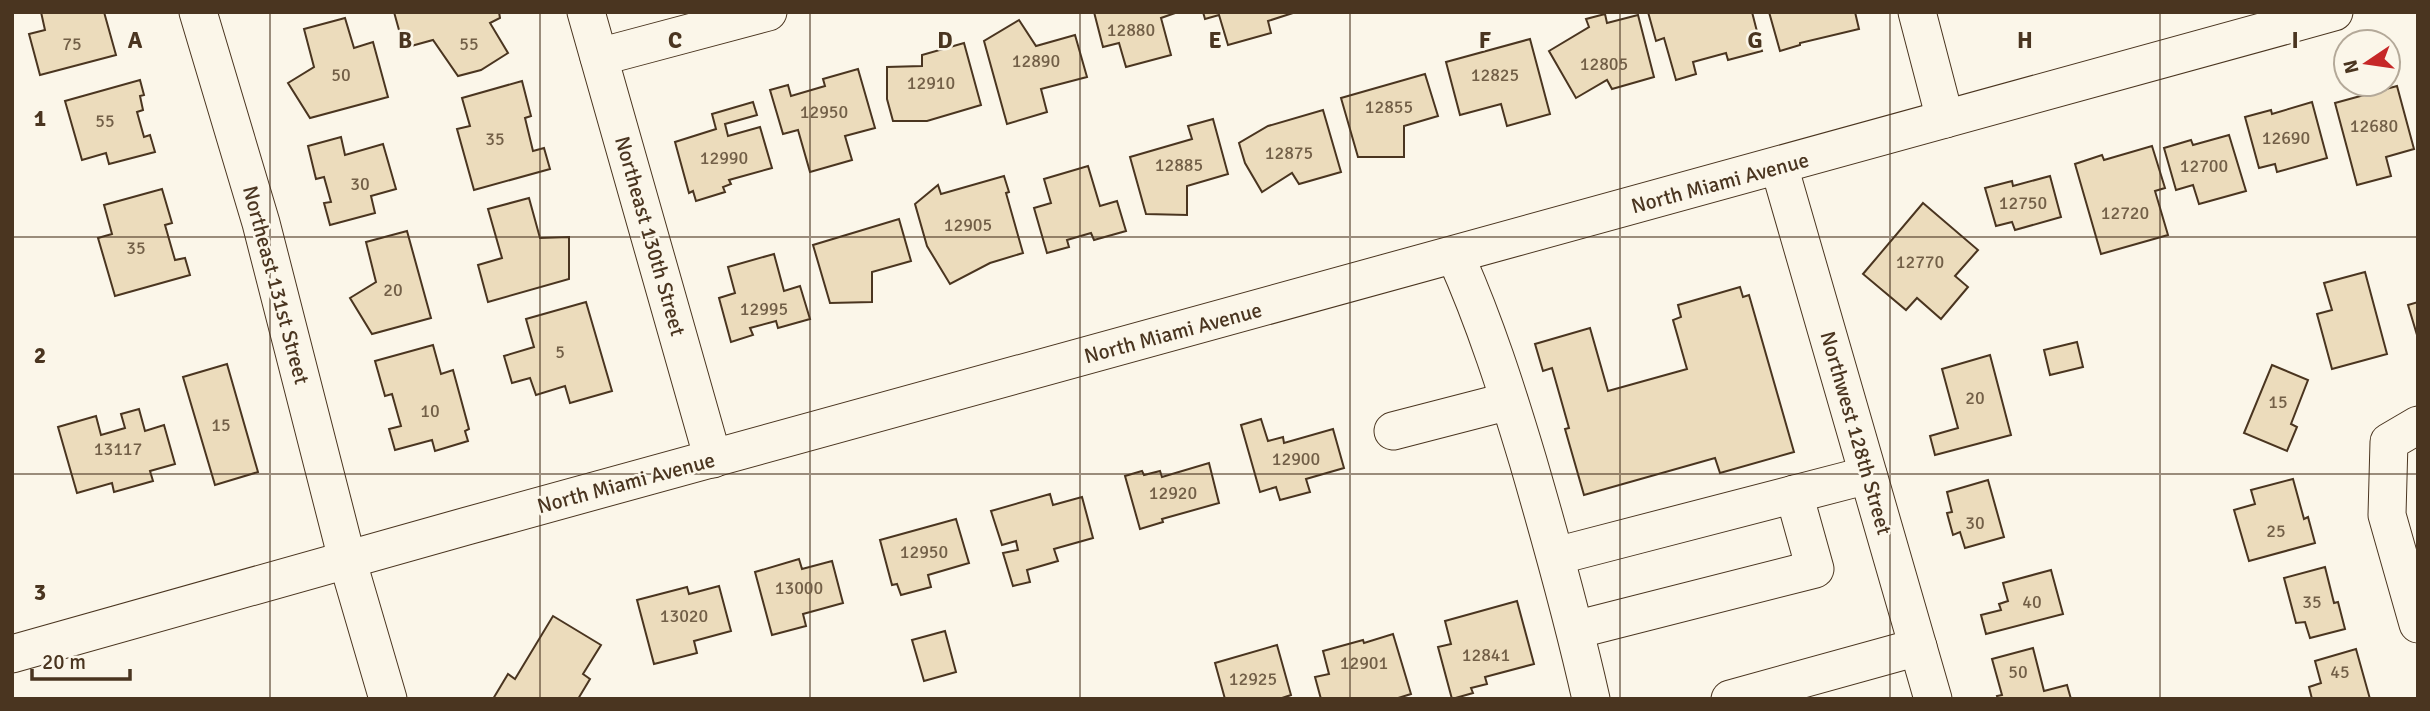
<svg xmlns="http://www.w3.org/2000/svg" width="2430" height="711" font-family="Signika,sans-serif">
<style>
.building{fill:#ecdcbc;stroke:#4a3520;stroke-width:2}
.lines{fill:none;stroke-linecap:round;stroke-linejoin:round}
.minor-casing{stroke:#4a3520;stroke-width:39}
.minor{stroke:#fbf6e9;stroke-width:37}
.grid{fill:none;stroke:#4a3520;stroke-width:2;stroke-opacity:0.55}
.labels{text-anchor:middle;stroke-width:5;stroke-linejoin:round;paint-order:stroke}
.number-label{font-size:18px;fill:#725f47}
.street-label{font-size:21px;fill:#4a3520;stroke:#fbf6e9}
.grid-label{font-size:23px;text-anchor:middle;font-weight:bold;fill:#4a3520;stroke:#fbf6e9;stroke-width:5;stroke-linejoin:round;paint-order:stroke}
</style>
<rect width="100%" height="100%" fill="#fbf6e9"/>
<g class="building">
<polygon points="41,12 104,12 116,55 40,75 29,34 45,30"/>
<polygon points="394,12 499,12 500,18 490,23 508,53 481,70 458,76 433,40 404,48"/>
<polygon points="1094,12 1178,12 1161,18 1171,55 1126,67 1119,43 1103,47"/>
<polygon points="1203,12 1296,12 1268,21 1271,33 1228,45 1219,15 1205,19"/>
<polygon points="1648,12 1752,12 1762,51 1728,60 1726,53 1693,62 1696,74 1676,80 1664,38 1656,41"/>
<polygon points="1769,12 1855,12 1859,29 1800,43 1800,45 1780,51"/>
<polygon points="1605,14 1607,23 1638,15 1654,77 1612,89 1607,80 1576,98 1549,51 1589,27 1586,19"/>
<polygon points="345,18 354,48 373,42 388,97 310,118 288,83 314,67 304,29"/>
<polygon points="1019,20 1036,46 1075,35 1087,77 1041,89 1047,112 1007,124 984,41"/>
<polygon points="1530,39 1550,114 1507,126 1501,104 1460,115 1446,62"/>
<polygon points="964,43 981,105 927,121 893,121 887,99 887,67 922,66 922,55"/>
<polygon points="858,69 875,128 845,136 852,160 810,172 798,130 783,134 770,90 788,85 791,96 825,86 823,79"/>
<polygon points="1425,74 1438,116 1404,126 1404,157 1358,157 1341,98"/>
<polygon points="140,80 144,95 140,96 143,110 137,112 144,137 150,135 155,152 109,164 106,153 82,160 65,101"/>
<polygon points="522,81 531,116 525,118 533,151 544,148 550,169 474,190 457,129 470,126 462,98"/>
<polygon points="2397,86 2414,149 2386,157 2391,176 2357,185 2335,103"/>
<polygon points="753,102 757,115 725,124 728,136 760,127 772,168 729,180 731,184 723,187 725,192 696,201 693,191 689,193 675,142 716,129 712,114"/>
<polygon points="2312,102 2327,158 2277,172 2275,164 2259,168 2245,117 2271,110 2272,114"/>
<polygon points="1323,110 1341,172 1299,184 1292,173 1262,192 1245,163 1239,143 1268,126"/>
<polygon points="1213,119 1228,174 1187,186 1187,215 1146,214 1130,157 1192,139 1188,126"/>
<polygon points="2229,135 2246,191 2199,204 2193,185 2176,190 2164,148 2191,140 2193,145"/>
<polygon points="341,137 345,155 383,144 396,189 371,196 375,213 330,225 324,203 331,202 324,177 316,179 308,146"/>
<polygon points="2152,146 2165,188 2155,191 2168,235 2101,254 2075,164 2102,155 2104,160"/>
<polygon points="1088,166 1100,206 1117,201 1126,231 1094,240 1091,233 1067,240 1069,247 1047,253 1034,208 1051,203 1044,179"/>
<polygon points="1004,176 1009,192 1006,193 1023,253 990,263 950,284 927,246 915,204 938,185 941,194"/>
<polygon points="2050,176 2061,217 2015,230 2012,222 1996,226 1985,188 2012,181 2013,186"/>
<polygon points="162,189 172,223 165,225 175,260 185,258 190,275 115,296 98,238 112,234 104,205"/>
<polygon points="529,198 540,238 569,237 569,279 488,302 478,265 502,258 488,209"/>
<polygon points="1923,203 1978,250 1955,276 1968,287 1941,319 1917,298 1906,310 1863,274"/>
<polygon points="899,219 911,261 872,272 872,302 830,303 813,245"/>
<polygon points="407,231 431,318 372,334 350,298 376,282 366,242"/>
<polygon points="774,254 784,291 800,286 810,319 778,328 776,321 750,328 753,335 731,342 719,298 735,293 728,267"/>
<polygon points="2365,272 2387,354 2332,369 2317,314 2332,310 2324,283"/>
<polygon points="1740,287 1743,297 1749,295 1794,452 1720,473 1715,458 1584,495 1565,429 1569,428 1552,368 1543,371 1535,344 1590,328 1608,391 1687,369 1673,320 1681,317 1678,305"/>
<polygon points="586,302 612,391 570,403 565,386 536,395 530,378 512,383 504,356 534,347 526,319"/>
<polygon points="2418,302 2418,335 2417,335 2408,305"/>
<polygon points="2077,342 2083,367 2050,375 2044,350"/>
<polygon points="433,345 441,374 453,370 469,429 465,431 468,441 435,451 432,440 395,450 389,429 401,426 392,394 385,396 375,361"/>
<polygon points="1990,355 2011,435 1935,455 1930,436 1958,428 1942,369"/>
<polygon points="227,364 258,472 215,485 183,377"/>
<polygon points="2272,365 2308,380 2291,424 2297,427 2287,451 2244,433"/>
<polygon points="139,409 145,431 164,425 175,464 150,471 153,481 114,492 112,483 77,493 58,427 96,416 101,435 125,428 121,414"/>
<polygon points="1261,419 1268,441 1283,437 1284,443 1333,429 1344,468 1306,479 1310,492 1280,500 1276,487 1260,492 1241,425"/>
<polygon points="1209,463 1219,503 1162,519 1163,522 1140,529 1125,476 1142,471 1144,475 1160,471 1162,477"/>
<polygon points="2293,479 2304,519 2308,517 2315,543 2249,561 2234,510 2255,504 2251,490"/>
<polygon points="1988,480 2004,537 1965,548 1960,532 1953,535 1947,513 1952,512 1947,492"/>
<polygon points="1050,494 1053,505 1082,497 1093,538 1054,549 1058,561 1027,570 1030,582 1013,586 1003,553 1018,550 1016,541 1002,545 991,511"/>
<polygon points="956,519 969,563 928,575 931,587 901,595 897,584 892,585 880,540"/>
<polygon points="799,559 802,569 832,561 843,603 803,614 806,626 772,635 755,572"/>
<polygon points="2325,567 2334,603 2338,602 2345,629 2310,638 2305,622 2296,623 2284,578"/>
<polygon points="2051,570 2063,614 1986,634 1981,615 2001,610 1999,604 2008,601 2003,583"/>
<polygon points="719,586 731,631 694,641 697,653 654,664 637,600 687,587 689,594"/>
<polygon points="1517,601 1534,664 1485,677 1487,684 1471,688 1473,693 1452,699 1438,647 1451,644 1445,621"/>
<polygon points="553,616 601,645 583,674 590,679 578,699 493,699 508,674 515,679"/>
<polygon points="945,631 956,672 924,681 912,640"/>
<polygon points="1393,634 1411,694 1395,699 1321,699 1315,677 1329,674 1323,651 1363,640 1364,643"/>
<polygon points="1277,645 1291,695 1279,699 1225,699 1215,663"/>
<polygon points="2033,648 2044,691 2067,685 2071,699 1998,699 1997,696 2002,695 1992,659"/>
<polygon points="2356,649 2370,699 2312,699 2309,687 2321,683 2315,661"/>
</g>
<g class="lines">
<g class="minor-casing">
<g id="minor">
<polyline points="198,12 261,223 347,559 388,699"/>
<polyline points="586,12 713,459"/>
<polyline points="1917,12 1945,119"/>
<polyline points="599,57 768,12"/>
<polyline points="1779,166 1933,699"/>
<path d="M1455 255C1485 322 1507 391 1528 461 1551 540 1573 619 1591 699"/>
<polyline points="2418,425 2389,442 2387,515 2418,624"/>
<polyline points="1393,431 1509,401"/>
<polyline points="1556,556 1868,475"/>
<polyline points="1575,630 1815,569 1794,494"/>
<polyline points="12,654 467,526 2334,12"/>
<polyline points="1730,699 1918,647"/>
</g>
</g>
<use href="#minor" class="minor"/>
</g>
<path class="grid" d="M270 12V699M540 12V699M810 12V699M1080 12V699M1350 12V699M1620 12V699M1890 12V699M2160 12V699M12 237H2418M12 474H2418"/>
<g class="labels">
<g class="number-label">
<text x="1131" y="36">12880</text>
<text x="72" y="50">75</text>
<text x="469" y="50">55</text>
<text x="1036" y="67">12890</text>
<text x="1604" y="70">12805</text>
<text x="341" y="81">50</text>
<text x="1495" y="81">12825</text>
<text x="931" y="89">12910</text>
<text x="1389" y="113">12855</text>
<text x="824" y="118">12950</text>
<text x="105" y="127">55</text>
<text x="2374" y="132">12680</text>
<text x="2286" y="144">12690</text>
<text x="495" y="145">35</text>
<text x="1289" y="159">12875</text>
<text x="724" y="164">12990</text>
<text x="1179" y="171">12885</text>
<text x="2204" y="172">12700</text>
<text x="360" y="190">30</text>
<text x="2023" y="209">12750</text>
<text x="2125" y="219">12720</text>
<text x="968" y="231">12905</text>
<text x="136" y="254">35</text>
<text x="1920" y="268">12770</text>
<text x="393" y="296">20</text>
<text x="764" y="315">12995</text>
<text x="560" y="358">5</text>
<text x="1975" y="404">20</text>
<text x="2278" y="408">15</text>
<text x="430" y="417">10</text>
<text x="221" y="431">15</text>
<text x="118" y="455">13117</text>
<text x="1296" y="465">12900</text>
<text x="1173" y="499">12920</text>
<text x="1975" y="529">30</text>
<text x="2276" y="537">25</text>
<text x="924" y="558">12950</text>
<text x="799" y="594">13000</text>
<text x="2032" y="608">40</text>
<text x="2312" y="608">35</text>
<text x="684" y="622">13020</text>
<text x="1486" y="661">12841</text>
<text x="1364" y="669">12901</text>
<text x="2018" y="678">50</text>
<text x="2340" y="678">45</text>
<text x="1253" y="685">12925</text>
</g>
<g class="street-label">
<text transform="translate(1720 183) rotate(-15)" y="7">North Miami Avenue</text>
<text transform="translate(650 236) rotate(74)" y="7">Northeast 130th Street</text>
<text transform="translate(276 285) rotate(75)" y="7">Northeast 131st Street</text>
<text transform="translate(1173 333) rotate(-15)" y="7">North Miami Avenue</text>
<text transform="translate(1856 433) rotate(74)" y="7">Northwest 128th Street</text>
<text transform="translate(626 483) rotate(-15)" y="7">North Miami Avenue</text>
</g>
</g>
<g class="grid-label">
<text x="135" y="48">A</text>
<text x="405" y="48">B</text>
<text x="675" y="48">C</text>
<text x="945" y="48">D</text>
<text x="1215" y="48">E</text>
<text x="1485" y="48">F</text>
<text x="1755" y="48">G</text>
<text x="2025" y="48">H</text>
<text x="2295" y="48">I</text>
<text x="40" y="126">1</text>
<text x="40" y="363">2</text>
<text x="40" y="600">3</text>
</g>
<rect width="2430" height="711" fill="none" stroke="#4a3520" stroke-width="28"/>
<g transform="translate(2367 63) rotate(257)"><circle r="33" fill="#fbf6e9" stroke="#b4a999" stroke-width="2"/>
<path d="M0-5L12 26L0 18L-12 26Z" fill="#c62828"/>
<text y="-10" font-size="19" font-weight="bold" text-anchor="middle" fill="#4a3520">N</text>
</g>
<path d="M32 669v10h98v-10" fill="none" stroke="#4a3520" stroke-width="3.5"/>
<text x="42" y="669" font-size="21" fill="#4a3520" stroke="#fbf6e9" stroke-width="5" paint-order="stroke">20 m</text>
</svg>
